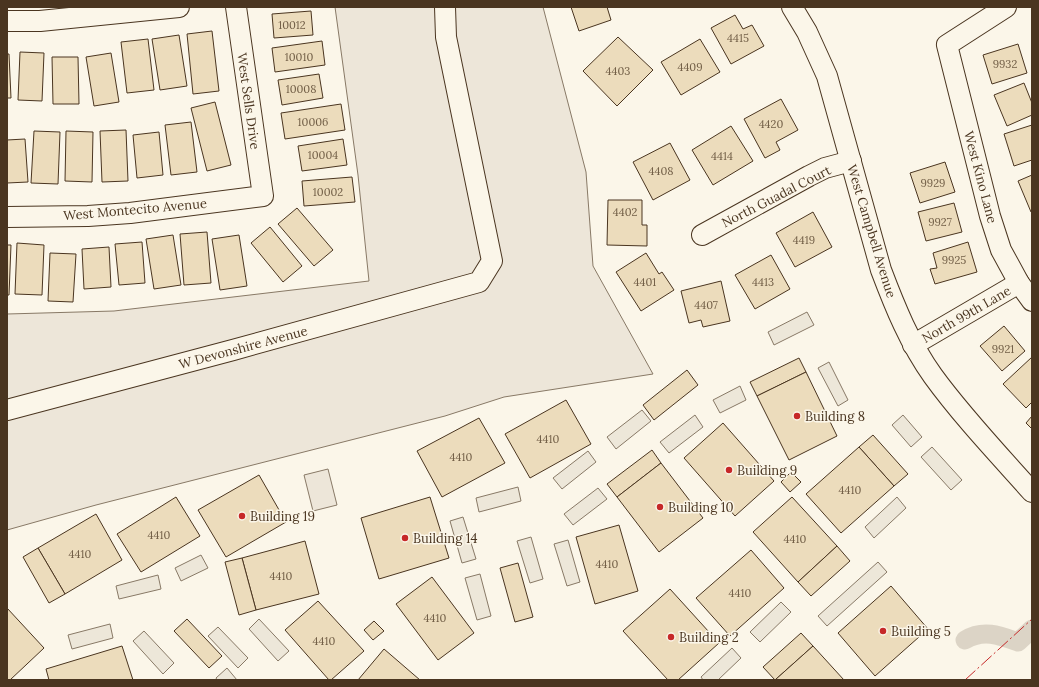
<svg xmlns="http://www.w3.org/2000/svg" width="1039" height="687" font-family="Lora,serif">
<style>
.green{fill:#ede6d9;stroke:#887966}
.parking{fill:#ede7d9;stroke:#887966}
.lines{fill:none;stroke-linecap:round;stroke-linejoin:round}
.canal{stroke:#dcd4c6;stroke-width:19}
.building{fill:#ecdcbc;stroke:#4a3520}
.minor-casing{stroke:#4a3520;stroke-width:22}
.minor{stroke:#fbf6e9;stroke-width:20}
.power{stroke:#c62828;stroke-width:1;stroke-dasharray:14 3 2 3;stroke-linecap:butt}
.poi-dot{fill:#c62828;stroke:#fbf6e9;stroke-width:1.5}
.labels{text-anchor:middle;stroke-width:3;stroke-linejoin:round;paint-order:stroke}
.number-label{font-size:11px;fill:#725f47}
.street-label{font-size:13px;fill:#4a3520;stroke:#fbf6e9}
.poi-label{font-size:13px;fill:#4a3520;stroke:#fbf6e9;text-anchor:start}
</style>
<rect width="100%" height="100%" fill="#fbf6e9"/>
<g class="green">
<polygon points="335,7 543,7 586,172 593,266 653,374 504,397 445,416 96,505 7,530 7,314 114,311 369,281 358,175"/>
<polygon points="328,469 337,505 313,511 304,475"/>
</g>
<g class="parking">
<polygon points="807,312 814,325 774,345 768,332"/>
<polygon points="829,362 848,400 838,406 818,368"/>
<polygon points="740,386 746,400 720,413 713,400"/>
<polygon points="642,410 651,421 616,449 607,437"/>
<polygon points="695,415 703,427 669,453 660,442"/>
<polygon points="903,415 922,437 911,447 892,425"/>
<polygon points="932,447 962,480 951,490 921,457"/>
<polygon points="588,451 596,462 562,489 553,478"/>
<polygon points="518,487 521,501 479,512 476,498"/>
<polygon points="598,488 607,499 573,525 564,514"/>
<polygon points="897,497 906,508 874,538 865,527"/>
<polygon points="463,517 476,559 462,563 450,521"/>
<polygon points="531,537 543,579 530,583 517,541"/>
<polygon points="568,540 580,582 567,586 554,544"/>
<polygon points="201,555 208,568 181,581 175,568"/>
<polygon points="878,562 887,572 827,626 818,616"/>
<polygon points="480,574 491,616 477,620 465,578"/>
<polygon points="158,575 161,589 119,599 116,586"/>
<polygon points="781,602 791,612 760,642 750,632"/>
<polygon points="259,619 289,651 278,661 249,629"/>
<polygon points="110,624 113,638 72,649 68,635"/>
<polygon points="218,627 248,658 238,668 208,636"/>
<polygon points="144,631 174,663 163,674 133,641"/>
<polygon points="732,648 741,658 718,680 703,680 701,677"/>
<polygon points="227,668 237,680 217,680 216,678"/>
</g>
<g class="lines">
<path class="canal" d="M965 640C983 629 999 635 1018 642L1032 629"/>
</g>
<g class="building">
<polygon points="571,7 607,7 611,20 579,31"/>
<polygon points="311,11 313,35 274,38 272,14"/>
<polygon points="735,15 743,29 752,25 764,46 731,64 711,28"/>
<polygon points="212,31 219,91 193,94 187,34"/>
<polygon points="179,35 187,86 160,90 152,39"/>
<polygon points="618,37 653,70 617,106 583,71"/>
<polygon points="148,39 154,90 127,93 121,42"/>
<polygon points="700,39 720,72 681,95 661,62"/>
<polygon points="322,41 325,65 275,72 272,48"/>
<polygon points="1018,44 1027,73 992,84 983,55"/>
<polygon points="20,52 44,53 42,101 18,100"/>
<polygon points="111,53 119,102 94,106 86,57"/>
<polygon points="7,54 9,54 11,98 7,98"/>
<polygon points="52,57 78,57 79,104 53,104"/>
<polygon points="319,74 323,98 282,105 278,80"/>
<polygon points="1024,83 1032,103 1032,115 1007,126 994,95"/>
<polygon points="781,99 798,130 776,142 780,150 765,158 744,119"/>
<polygon points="215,102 231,165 207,171 191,108"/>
<polygon points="341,104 345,130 285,139 281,113"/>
<polygon points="191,122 197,172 171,175 165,125"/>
<polygon points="1032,125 1032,160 1014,166 1004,134"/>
<polygon points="731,126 753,161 713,185 692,150"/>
<polygon points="126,130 128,181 102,182 100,131"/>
<polygon points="34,131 60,132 58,184 31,183"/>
<polygon points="66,131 93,132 92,182 65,181"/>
<polygon points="159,132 163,175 137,178 133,135"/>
<polygon points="25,139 28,182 7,183 7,140"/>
<polygon points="343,139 347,165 302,171 298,146"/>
<polygon points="670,143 690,180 653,200 633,162"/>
<polygon points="945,162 955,192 920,203 910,173"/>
<polygon points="1032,175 1032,211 1031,212 1018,181"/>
<polygon points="352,177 355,202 304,206 302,181"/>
<polygon points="608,200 642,200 642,225 647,225 647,246 607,245"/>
<polygon points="954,203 962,232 926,241 918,212"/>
<polygon points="297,208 333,250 314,266 278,224"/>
<polygon points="813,212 832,247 795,267 776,233"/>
<polygon points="270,227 302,266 283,282 251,243"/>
<polygon points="207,232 211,283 184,285 180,234"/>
<polygon points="173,235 181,285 154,289 146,239"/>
<polygon points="239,235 247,286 220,290 212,239"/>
<polygon points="142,242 145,283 119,285 115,244"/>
<polygon points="968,242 977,272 935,284 930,269 937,268 933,253"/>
<polygon points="17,243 44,245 42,295 15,294"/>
<polygon points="7,245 11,245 9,295 7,295"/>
<polygon points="109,247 111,287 84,289 82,249"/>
<polygon points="50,253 76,254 73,302 48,301"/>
<polygon points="646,253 659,274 662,272 674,290 641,311 616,272"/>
<polygon points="771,255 790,289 755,309 735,275"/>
<polygon points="721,281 730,321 703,327 701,320 689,323 681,291"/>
<polygon points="1004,326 1025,351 1002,371 980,346"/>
<polygon points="1032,357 1032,402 1026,408 1003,384"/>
<polygon points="799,358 806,372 757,396 750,382"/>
<polygon points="687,370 698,385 654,420 643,405"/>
<polygon points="806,372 837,436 789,460 757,396"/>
<polygon points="566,400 591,444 530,478 505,434"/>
<polygon points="1032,416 1032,429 1026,423"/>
<polygon points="479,418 505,463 442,497 417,451"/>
<polygon points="723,423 774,481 735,516 684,458"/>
<polygon points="873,435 908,474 894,486 859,447"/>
<polygon points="859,447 894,486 841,533 806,494"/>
<polygon points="652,450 661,463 617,497 607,484"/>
<polygon points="661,463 703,518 659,552 617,497"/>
<polygon points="791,472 801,482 790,492 781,482"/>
<polygon points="259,475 286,522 226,557 198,510"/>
<polygon points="176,497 200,536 141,572 117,534"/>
<polygon points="430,497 449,558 379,579 361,518"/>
<polygon points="792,497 837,546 798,582 753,532"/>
<polygon points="96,514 122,560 65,594 38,548"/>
<polygon points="619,525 638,591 595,604 576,537"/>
<polygon points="305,541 319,594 256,610 242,558"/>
<polygon points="837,546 850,561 811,596 798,582"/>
<polygon points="38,548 65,594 49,603 23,557"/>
<polygon points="751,550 784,588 730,636 696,598"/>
<polygon points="242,558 256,610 239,615 225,562"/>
<polygon points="518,563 533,617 515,622 500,568"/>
<polygon points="432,577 474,633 438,660 396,604"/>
<polygon points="891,586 928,629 875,676 838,633"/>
<polygon points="670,589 719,643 678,680 668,680 623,631"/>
<polygon points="318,601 364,651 331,680 329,680 285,630"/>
<polygon points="7,608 44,648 10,680 7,680"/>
<polygon points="187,619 222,656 209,668 174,631"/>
<polygon points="374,621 384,631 373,640 364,630"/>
<polygon points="801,633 813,646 775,680 763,667"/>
<polygon points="122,646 133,680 49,680 46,669"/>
<polygon points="813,646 844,680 775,680"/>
<polygon points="384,649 420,680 358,680"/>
</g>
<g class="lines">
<g class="minor-casing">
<g id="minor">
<path d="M792 7 807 32 827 76 881 270C895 307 910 344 933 376 962 416 999 455 1032 492"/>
<polyline points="1006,7 947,45 990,216 1001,250 1019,283 1032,301"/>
<polyline points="7,21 40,21 179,7"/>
<polyline points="7,217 88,216 130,213 263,196 236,7"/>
<polyline points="702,235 809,176 825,168 851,161"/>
<polyline points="913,345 1019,283"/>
<polyline points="7,410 233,350 479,282 492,261 446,37 445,7"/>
</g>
</g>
<use href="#minor" class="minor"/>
<polyline class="power" points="965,680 1032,619"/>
</g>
<g class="poi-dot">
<circle cx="797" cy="416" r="4"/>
<circle cx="729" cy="470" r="4"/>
<circle cx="660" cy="507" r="4"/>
<circle cx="242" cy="516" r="4"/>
<circle cx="405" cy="538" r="4"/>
<circle cx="883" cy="631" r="4"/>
<circle cx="671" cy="637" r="4"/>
</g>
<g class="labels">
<g class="number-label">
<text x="292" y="29">10012</text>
<text x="738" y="42">4415</text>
<text x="299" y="61">10010</text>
<text x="1005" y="68">9932</text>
<text x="690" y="71">4409</text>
<text x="618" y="75">4403</text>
<text x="301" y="93">10008</text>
<text x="313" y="126">10006</text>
<text x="771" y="128">4420</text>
<text x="323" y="159">10004</text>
<text x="722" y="160">4414</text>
<text x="661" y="175">4408</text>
<text x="933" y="187">9929</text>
<text x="328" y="196">10002</text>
<text x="625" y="216">4402</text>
<text x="940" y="226">9927</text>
<text x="804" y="244">4419</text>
<text x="954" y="264">9925</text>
<text x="645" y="286">4401</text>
<text x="763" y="286">4413</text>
<text x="706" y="309">4407</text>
<text x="1003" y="353">9921</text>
<text x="548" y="443">4410</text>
<text x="461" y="461">4410</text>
<text x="850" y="494">4410</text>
<text x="159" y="539">4410</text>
<text x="795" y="543">4410</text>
<text x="80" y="558">4410</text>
<text x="607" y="568">4410</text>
<text x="281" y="580">4410</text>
<text x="740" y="597">4410</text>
<text x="435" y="622">4410</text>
<text x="324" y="645">4410</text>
</g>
<g class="street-label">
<text transform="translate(249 101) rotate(82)" y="5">West Sells Drive</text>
<text transform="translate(981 177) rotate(75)" y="5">West Kino Lane</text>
<text transform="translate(776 196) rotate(-27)" y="5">North Guadal Court</text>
<text transform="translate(135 209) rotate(-5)" y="5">West Montecito Avenue</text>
<text transform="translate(872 231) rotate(73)" y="5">West Campbell Avenue</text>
<text transform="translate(966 314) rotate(-30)" y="5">North 99th Lane</text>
<text transform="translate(243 347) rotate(-15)" y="5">W Devonshire Avenue</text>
</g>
<g class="poi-label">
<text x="805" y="421">Building 8</text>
<text x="737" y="475">Building 9</text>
<text x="668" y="512">Building 10</text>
<text x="250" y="521">Building 19</text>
<text x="413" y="543">Building 14</text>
<text x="891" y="636">Building 5</text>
<text x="679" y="642">Building 2</text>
</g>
</g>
<rect width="1039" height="687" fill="none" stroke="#4a3520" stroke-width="16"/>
</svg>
